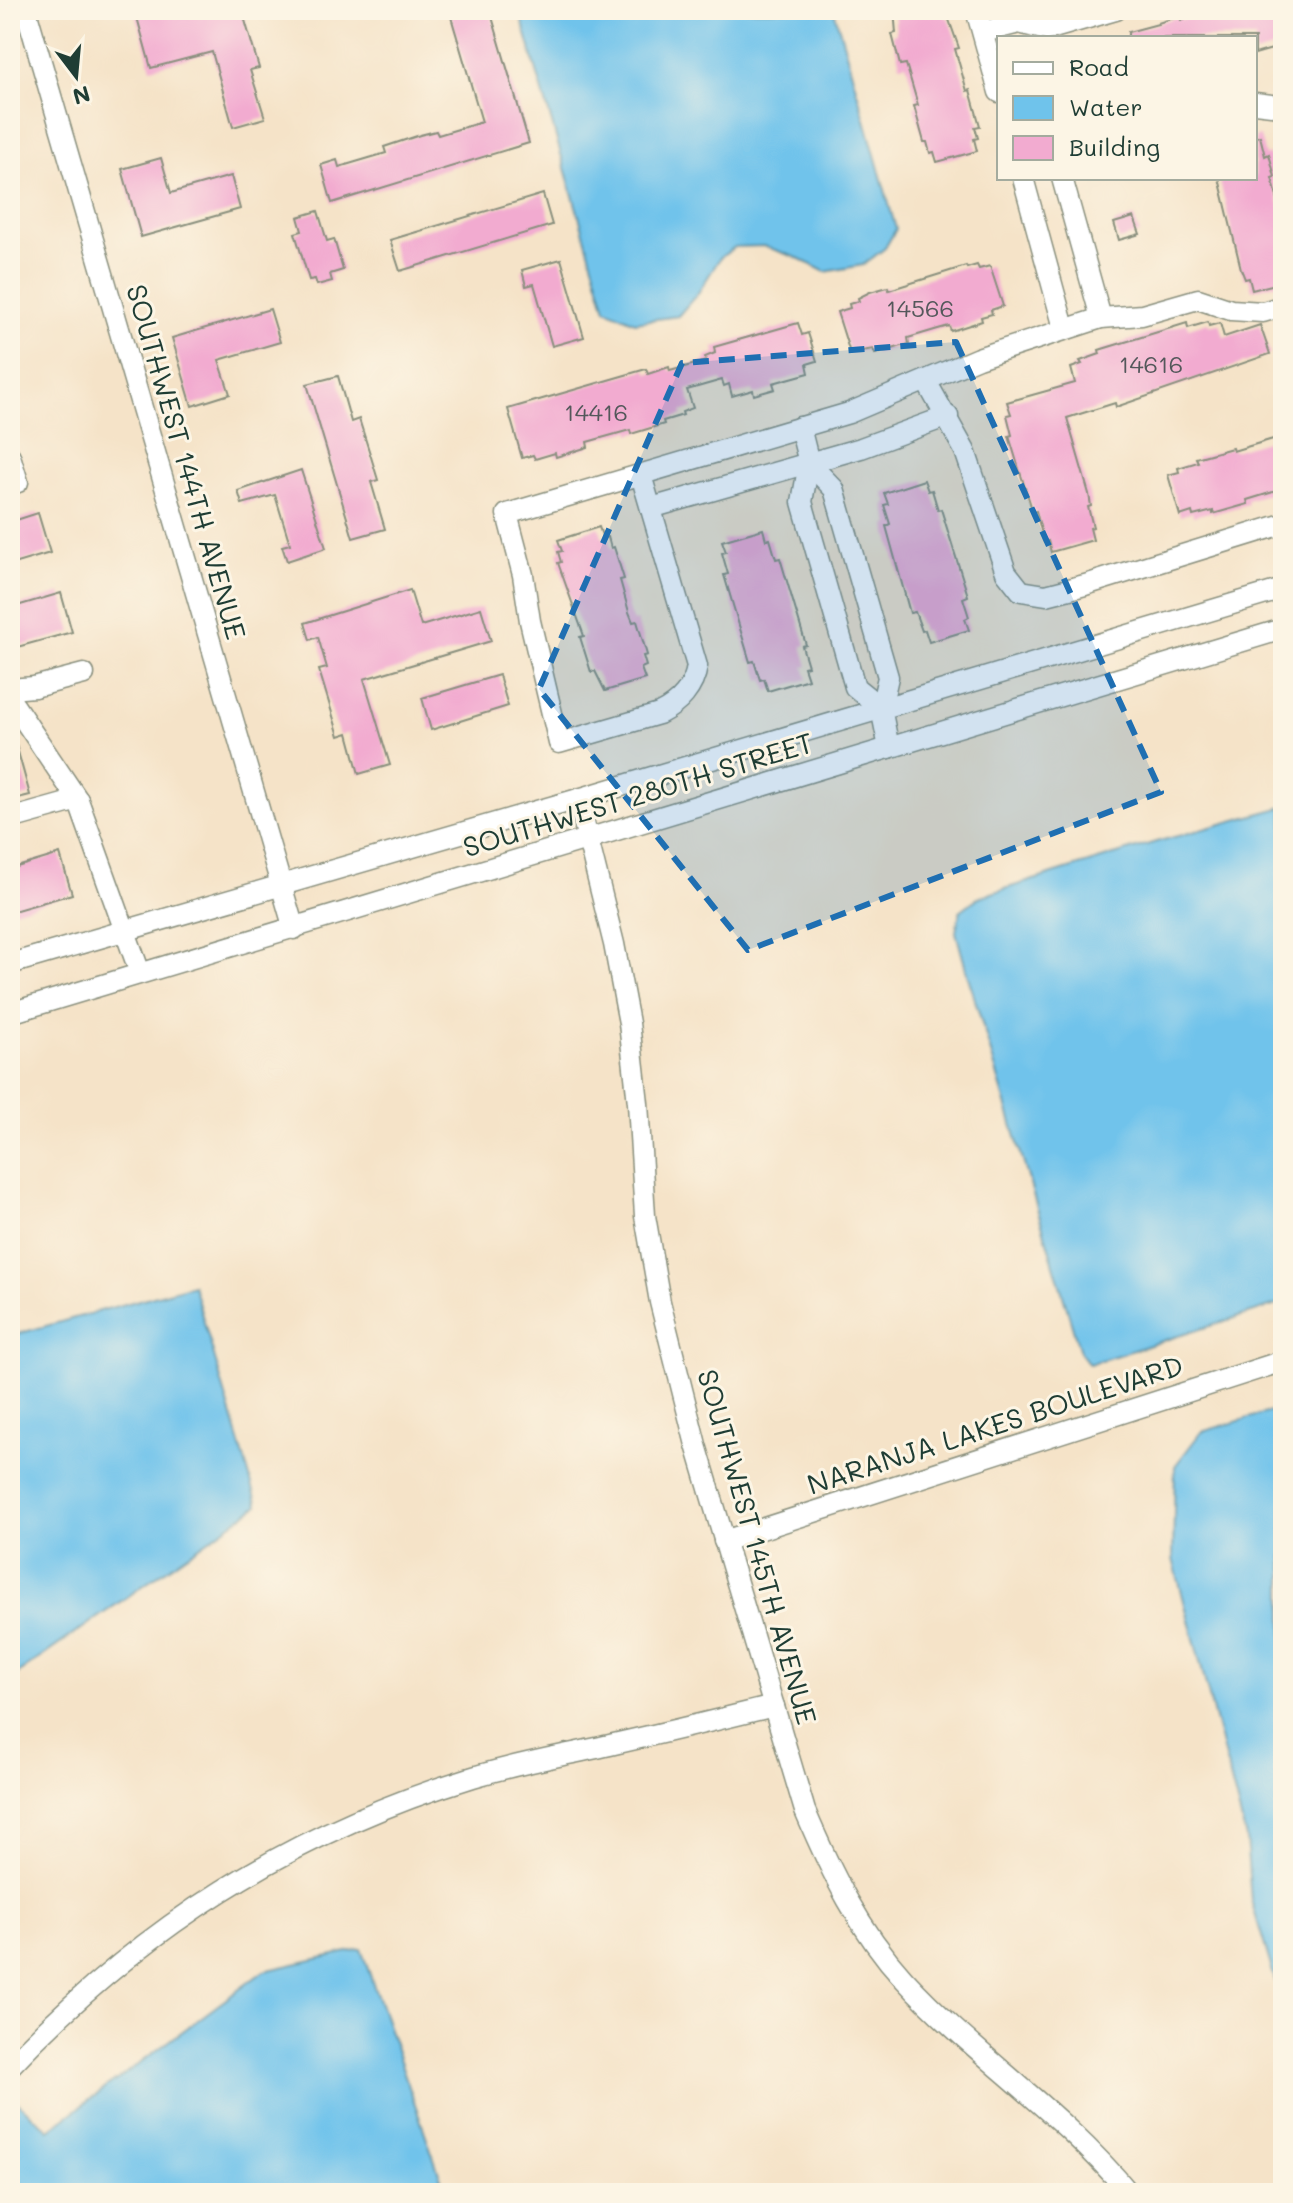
<svg xmlns="http://www.w3.org/2000/svg" width="1293" height="2203" font-family="Mali,sans-serif">
<style>
.water{fill:#6fc3eb;stroke:#478090;stroke-width:2}
.building{fill:#f2abd0}
.lines{fill:none;stroke-linecap:round;stroke-linejoin:round}
.minor-casing{stroke:#8a907e;stroke-width:23}
.minor{stroke:#fff;stroke-width:20}
.marked{fill:#1f6fb2;fill-opacity:0.2;stroke:#1f6fb2;stroke-width:6;stroke-dasharray:16 10;stroke-linejoin:round}
.labels{text-anchor:middle;stroke-width:6;stroke-linejoin:round;paint-order:stroke}
.number-label{font-size:24px;fill:#54585b}
.street-label{font-size:28px;fill:#1f3d34;stroke:#fcf5e5}
</style>
<rect width="100%" height="100%" fill="#fcf5e5"/>
<filter id="ink" filterUnits="userSpaceOnUse"><feTurbulence type="fractalNoise" baseFrequency=".0125" numOctaves="2"/><feDisplacementMap in="SourceGraphic" scale="16" xChannelSelector="R" yChannelSelector="G"/><feConvolveMatrix kernelMatrix="1 2 1 2 8 2 1 2 1" color-interpolation-filters="sRGB"/></filter>
<filter id="wash" filterUnits="userSpaceOnUse"><feTurbulence type="fractalNoise" baseFrequency=".006" numOctaves="4" result="noise"/><feDisplacementMap in="SourceGraphic" scale="32" xChannelSelector="R" yChannelSelector="G"/><feGaussianBlur stdDeviation="1.8" result="paint"/><feColorMatrix in="noise" values="0 0 0 0 0 0 0 0 0 0 0 0 0 0 0 0 0 1.4 0 .05"/><feComposite in="paint" operator="in"/></filter>
<g filter="url(#wash)">
<rect width="100%" height="100%" fill="#f5e3c8"/>
<g class="water">
<polygon points="834,10 896,229 885,248 863,265 825,272 800,259 764,246 735,247 720,258 698,293 678,316 635,322 606,309 519,10"/>
<polygon points="1283,807 1283,1303 1089,1364 1080,1352 967,973 956,932 960,911 979,897 1156,842"/>
<polygon points="193,1285 258,1505 10,1679 10,1336"/>
<polygon points="1283,1408 1283,2006 1251,1900 1246,1838 1173,1559 1175,1466 1201,1432"/>
<polygon points="361,1949 446,2193 31,2193 10,2173 10,2096 49,2130 264,1971"/>
</g>
<g id="blocks">
<g class="building">
<polygon points="135,10 242,10 259,68 250,70 265,118 233,127 212,52 151,68"/>
<polygon points="449,10 490,10 529,143 332,203 321,165 337,160 339,167 386,153 384,147 420,135 436,131 438,135 482,122"/>
<polygon points="894,10 943,10 945,18 948,17 959,48 955,49 967,91 970,90 980,126 975,127 978,138 974,139 977,151 937,162 934,152 930,153 927,142 924,142 914,106 918,105 906,64 900,65 892,34 896,33"/>
<polygon points="1215,10 1281,10 1283,42 1278,43 1279,47 1255,54 1255,38 1128,38 1128,32 1158,24 1158,23 1180,16 1181,20"/>
<polygon points="1260,136 1265,156 1269,154 1275,177 1272,178 1283,218 1283,282 1252,290 1249,278 1245,279 1241,269 1219,178 1255,178 1255,137"/>
<polygon points="161,158 171,193 231,176 240,209 141,237 122,169"/>
<polygon points="543,194 552,225 400,271 390,240"/>
<polygon points="318,211 327,241 334,239 343,270 330,274 332,281 317,285 315,279 309,280 295,233 302,231 298,217"/>
<polygon points="1134,217 1140,234 1119,240 1114,223"/>
<polygon points="561,259 584,337 552,346 534,284 526,286 522,270"/>
<polygon points="977,265 979,269 990,266 1003,306 991,310 992,314 981,317 982,321 951,331 949,326 938,329 908,338 909,344 875,354 873,349 850,353 837,312 850,308 849,304 859,301 858,298 870,292 888,287 889,290 966,266 967,268"/>
<polygon points="270,309 280,342 219,360 230,394 192,406 172,338"/>
<polygon points="1208,322 1209,326 1220,323 1224,337 1260,325 1270,354 1116,407 1115,403 1067,418 1089,494 1091,506 1088,507 1093,527 1090,528 1093,540 1051,552 1048,541 1044,542 1036,511 1033,512 1019,469 1009,436 1012,435 1007,415 1011,414 1007,402 1075,383 1071,368 1082,364 1080,361 1100,354 1099,350 1187,323 1188,328"/>
<polygon points="798,323 802,335 808,333 817,361 807,364 809,373 773,383 775,389 754,395 753,390 732,396 729,384 724,386 722,380 687,390 693,408 682,412 683,415 663,421 664,424 631,434 630,430 587,442 588,447 556,457 555,453 535,459 533,455 522,458 508,409 646,369 648,374 669,367 670,371 706,361 705,357 715,353 714,347"/>
<polygon points="338,376 351,422 359,419 371,457 378,480 371,482 385,529 353,538 307,384"/>
<polygon points="1283,436 1283,489 1247,500 1248,504 1213,514 1213,511 1193,516 1192,512 1180,516 1168,475 1179,472 1178,468 1198,462 1196,458 1232,448 1233,451"/>
<polygon points="301,470 326,548 287,561 282,546 290,544 275,495 242,504 238,491"/>
<polygon points="924,480 928,491 932,490 938,510 941,509 968,596 963,598 969,617 965,619 969,630 929,642 925,630 922,631 915,612 910,613 886,526 890,524 884,505 888,504 884,493"/>
<polygon points="38,513 50,553 10,565 10,522"/>
<polygon points="599,527 603,538 608,537 611,548 614,547 624,579 620,580 629,612 633,622 637,621 647,655 643,656 646,666 641,668 645,679 605,691 595,671 591,672 580,637 584,636 558,563 561,562 558,552 562,551 558,540"/>
<polygon points="763,529 766,540 770,539 776,559 780,558 806,645 802,646 808,666 804,667 808,679 768,691 764,679 760,680 754,661 750,662 724,575 728,574 722,553 726,552 722,541"/>
<polygon points="410,590 421,626 481,608 491,641 364,679 390,765 359,774 348,733 339,736 319,670 327,668 318,637 310,640 305,623"/>
<polygon points="61,593 72,632 10,649 10,608"/>
<polygon points="499,675 508,706 431,730 422,698"/>
<polygon points="10,741 15,741 30,795 10,800"/>
<polygon points="60,854 72,894 10,912 10,869"/>
</g>
</g>
</g>
<g filter="url(#ink)">
<use href="#blocks" fill-opacity="0" stroke="#8a907e" stroke-width="2"/>
<g class="lines">
<g class="minor-casing">
<g id="minor">
<polyline points="26,10 294,929"/>
<polyline points="976,10 999,92"/>
<polyline points="983,32 1019,23 1047,30 1116,10"/>
<polyline points="1255,103 1280,106 1283,108"/>
<polyline points="1023,178 1064,328"/>
<polyline points="1062,178 1101,318"/>
<polyline points="926,381 965,451 1006,572 1021,591 1046,595 1085,585 1283,524"/>
<polyline points="800,427 809,463 802,502 855,687 881,708"/>
<polyline points="10,456 18,482 10,484"/>
<polyline points="809,463 834,489 888,677 881,708 889,748"/>
<path d="M641 475 697 666C694 688 679 704 659 714L559 743 530 621 523 575 507 514 849 413 978 358 1101 318 1142 315 1198 299 1231 310 1263 312 1283 306"/>
<polyline points="651,508 861,448 948,416"/>
<polyline points="10,689 34,687 84,674"/>
<polyline points="10,699 78,800 140,973"/>
<path d="M578 799 614 944 629 1023 638 1103 645 1216 660 1302 696 1445 805 1811C831 1872 859 1930 904 1979 974 2055 1063 2113 1129 2193"/>
<polyline points="10,819 78,800"/>
<polyline points="10,964 578,799 1283,589"/>
<polyline points="10,1013 1283,629"/>
<polyline points="724,1541 1283,1361"/>
<path d="M10 2066C141 1928 290 1833 473 1777 519 1763 567 1755 614 1744 668 1732 721 1719 774 1706"/>
</g>
</g>
<use href="#minor" class="minor"/>
</g>
</g>
<path class="marked" d="M956 342 1161 792 748 950 539 689 682 363Z"/>
<g class="labels">
<g class="number-label">
<text x="920" y="317">14566</text>
<text x="1151" y="373">14616</text>
<text x="596" y="421">14416</text>
</g>
<g class="street-label">
<text transform="translate(186 462) rotate(74)" y="10">SOUTHWEST 144TH AVENUE</text>
<text transform="translate(638 795) rotate(-17)" y="10">SOUTHWEST 280TH STREET</text>
<text transform="translate(995 1425) rotate(-18)" y="10">NARANJA LAKES BOULEVARD</text>
<text transform="translate(757 1547) rotate(74)" y="10">SOUTHWEST 145TH AVENUE</text>
</g>
</g>
<rect width="1293" height="2203" fill="none" stroke="#fcf5e5" stroke-width="40"/>
<rect x="997" y="36" width="260" height="144" fill="#fcf5e5" stroke="#a4ab9e" stroke-width="2"/>
<rect x="1013" y="62" width="40" height="12" fill="#ffffff" stroke="#a4ab9e" stroke-width="2"/>
<text x="1069" y="76" font-size="24" fill="#1f3d34">Road</text>
<rect x="1013" y="96" width="40" height="24" fill="#6fc3eb" stroke="#a4ab9e" stroke-width="2"/>
<text x="1069" y="116" font-size="24" fill="#1f3d34">Water</text>
<rect x="1013" y="136" width="40" height="24" fill="#f2abd0" stroke="#a4ab9e" stroke-width="2"/>
<text x="1069" y="156" font-size="24" fill="#1f3d34">Building</text>
<g transform="translate(76 76) rotate(164)" stroke="#fcf5e5" stroke-width="6" paint-order="stroke">
<path d="M0-6L14 30L0 20L-14 30Z" fill="#1f3d34"/>
<text y="-12" font-size="22" font-weight="bold" text-anchor="middle" fill="#1f3d34">N</text>
</g>
</svg>
